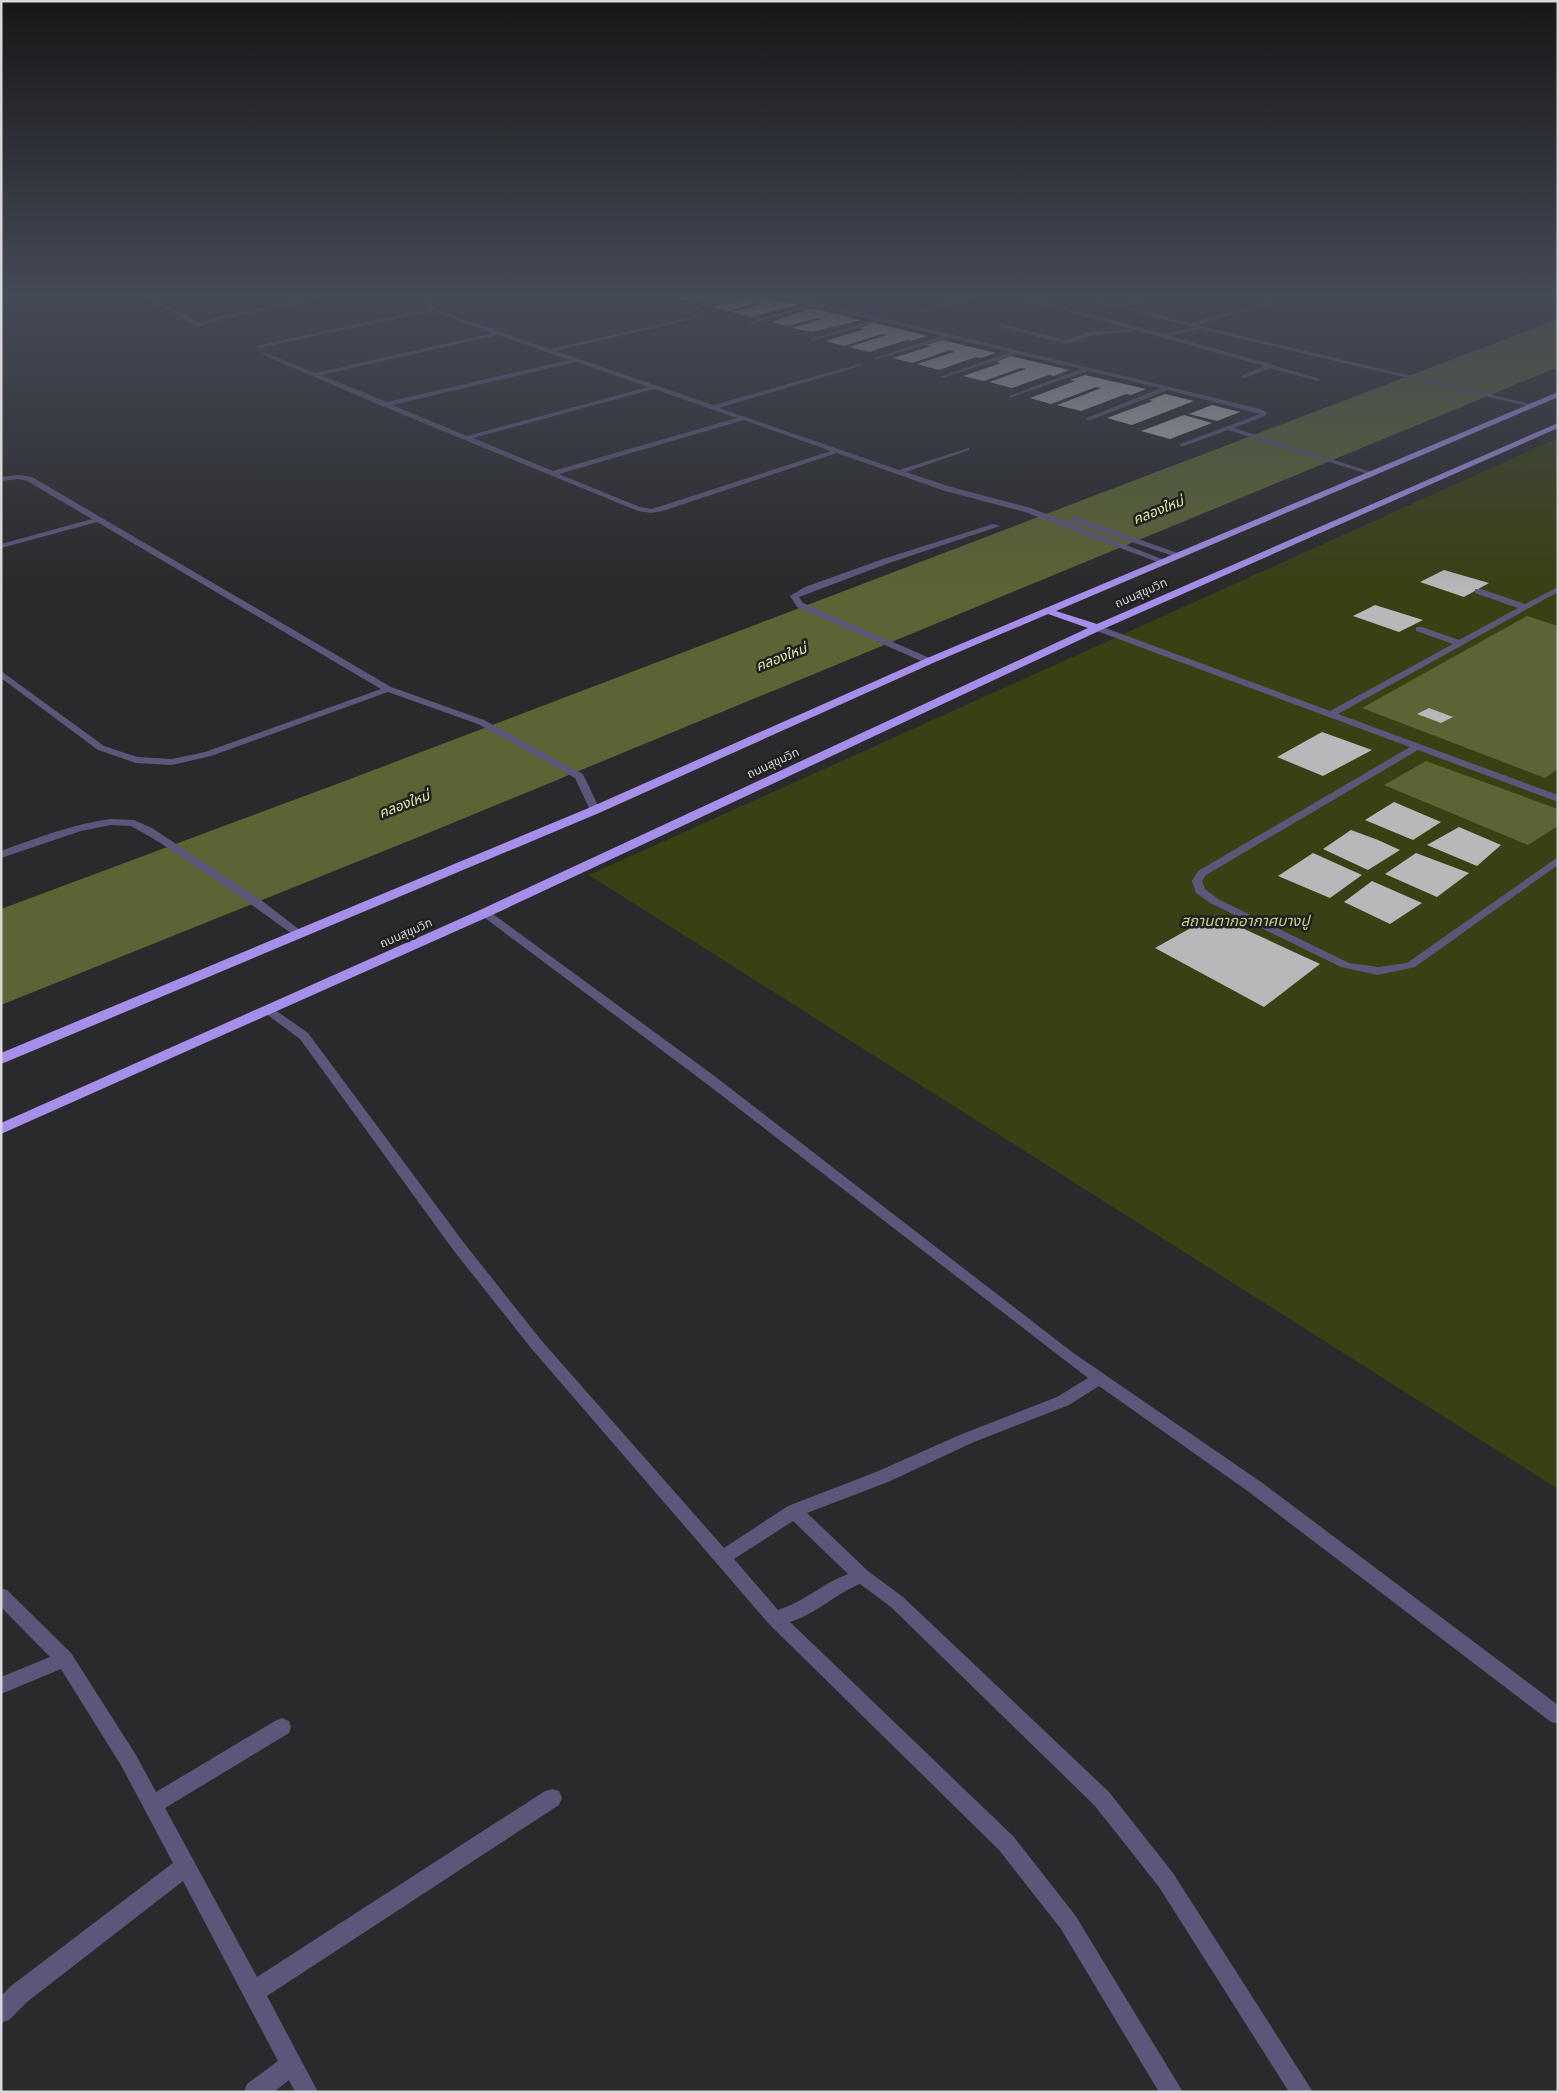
<svg xmlns="http://www.w3.org/2000/svg" width="1559" height="2093" font-family="Merriweather,'Noto Sans Thai',serif">
<style>
.green{fill:#394013}
.water{fill:#5b6433}
.building{fill:#b8b8bb}
.lines{fill:none;stroke-linecap:round;stroke-linejoin:round}
.minor{fill:#5e567a;fill-rule:evenodd}
.highway{fill:#a58fea;fill-rule:evenodd}
.labels{text-anchor:middle;stroke-width:5;stroke-linejoin:round;paint-order:stroke}
.far-street-label{font-size:12px;fill:#d8d7d9;stroke:#202022}
.far-water-label{font-size:14px;font-style:italic;fill:#dded9f;stroke:#202022}
.park-label{font-size:15px;font-style:italic;fill:#c5d487;stroke:#202022}
</style>
<rect width="100%" height="100%" fill="#2a2a2c"/>
<polygon class="green" points="1558,438 1558,1489 589,875"/>
<g class="water">
<polygon points="1558,319 1558,367 426,834 1,1005 1,909 345,781"/>
<polygon points="1527,616 1558,626 1558,769 1545,778 1362,708"/>
<polygon points="1426,761 1558,809 1558,826 1528,845 1384,785"/>
</g>
<g class="building">
<polygon points="676,297 705,297 705,298 691,302"/>
<polygon points="741,297 766,297 799,305 750,317 732,312 761,304 757,303 728,311 712,307 740,299 736,298"/>
<polygon points="811,308 861,320 812,332 792,328 821,319 817,318 788,326 771,322"/>
<polygon points="875,323 927,336 911,341 907,340 869,352 849,347 886,335 882,334 844,346 826,341 864,329 859,328"/>
<polygon points="942,340 996,353 981,358 976,357 939,370 917,364 954,352 950,350 912,363 893,358 931,346 926,345"/>
<polygon points="1011,356 1069,370 1054,376 1049,375 1012,388 989,382 1026,369 1021,368 984,381 963,376 1001,363 996,362"/>
<polygon points="1085,375 1146,389 1131,395 1126,394 1081,411 1057,405 1101,388 1096,387 1051,404 1030,398 1075,381 1070,380"/>
<polygon points="1165,394 1194,401 1132,425 1107,418 1153,401 1149,400"/>
<polygon points="1212,405 1240,412 1217,421 1189,414"/>
<polygon points="1184,415 1212,423 1170,439 1141,431"/>
<polygon points="1444,570 1489,583 1464,597 1420,582"/>
<polygon points="1375,605 1423,620 1399,632 1353,616"/>
<polygon points="1429,708 1453,717 1441,723 1417,714"/>
<polygon points="1322,732 1372,750 1323,776 1277,757"/>
<polygon points="1394,802 1441,822 1413,840 1365,820"/>
<polygon points="1459,827 1501,845 1477,866 1427,845"/>
<polygon points="1351,830 1378,840 1400,850 1368,870 1323,849"/>
<polygon points="1313,853 1362,875 1330,898 1278,876"/>
<polygon points="1416,853 1469,873 1437,897 1385,874"/>
<polygon points="1372,881 1422,903 1390,924 1344,902"/>
<polygon points="1214,915 1320,964 1264,1007 1155,948"/>
</g>
<g class="lines">
<g class="minor">
<polygon points="144,297 151,297 200,323 222,316 313,297 325,297 223,319 199,327"/>
<path d="M418 297H424L436 308 451 315 550 349 705 314V316L556 351 713 405 863 363V365L719 408 899 470 969 448V450L906 472 951 487 1031 508 1167 561 1160 563 1025 512 945 491 837 453 666 510 652 513 638 511 382 406 261 354 266 353 315 373 492 333 433 311 259 348 256 346 430 308ZM498 335 569 360 387 402 321 375ZM576 362 648 387 467 436 392 405ZM654 389 737 418 553 471 473 438ZM744 420 831 451 652 509 640 507 559 474Z"/>
<polygon points="725,297 735,297 697,309 694,307"/>
<polygon points="784,297 795,297 1261,409 1267,413 1265,416 1234,428 1374,473 1368,474 1228,430 1184,446 1180,446 1180,444 1260,414 1168,390 1091,420 1087,420 1087,418 1161,388 1088,371 1009,398 1009,396 1081,369 1017,354 942,378 942,376 1010,352 949,338 875,360 875,358 942,336 882,321 811,341 811,339 875,320 816,306 750,324 750,322 811,304"/>
<polygon points="969,297 980,297 923,312 920,310"/>
<path d="M1015 297H1025L1165 334 1193 327 1081 297C1095 297 1107 305 1120 305 1133 304 1145 297 1159 297L1126 306 1190 323 1267 301 1269 304 1196 325 1534 405 1531 407 1199 329 1172 336 1321 379 1318 381 1270 368 1243 379 1241 376 1264 366Z"/>
<polygon points="1558,298 1558,302 1552,305 1549,303"/>
<polygon points="1001,324 1066,340 1088,332 1131,329 1134,331 1089,336 1066,344 999,327"/>
<polygon points="19,475 32,477 391,687 484,720 583,774 600,810 599,812 591,812 575,778 478,724 388,692 211,756 172,765 136,763 98,750 1,678 1,671 104,746 137,757 172,759 205,752 381,689 97,522 1,548 1,544 92,519 27,481 19,479 1,481 1,477"/>
<polygon points="1070,517 1076,517 1183,555 1176,557 1070,521"/>
<polygon points="993,524 1000,526 889,563 799,597 803,603 932,659 932,663 926,663 797,607 790,596 805,587 883,559"/>
<polygon points="1558,587 1558,592 1338,714 1558,795 1558,802 1418,750 1206,875 1202,881 1205,889 1218,899 1349,963 1378,967 1407,963 1558,857 1558,865 1415,967 1378,975 1341,967 1210,903 1196,893 1192,881 1198,871 1410,747 1094,630 1094,626 1100,626 1330,711 1453,644 1416,631 1416,627 1422,627 1459,640 1518,608 1475,593 1475,589 1481,589 1525,604"/>
<path d="M111 819 134 820 152 828 261 900 305 934 299 937 295 936 238 895 159 842 131 826 111 825 81 831 1 858V851C37 838 72 824 111 819Z"/>
<path d="M485 910 489 911 713 1075 1072 1352 1261 1482 1558 1705V1724L1551 1722 1249 1492 1099 1386 1069 1405 974 1442 888 1482 807 1513 868 1571 903 1597 1109 1792 1173 1873 1313 2092H1289L1159 1887 1095 1806 891 1607 860 1584C835 1594 816 1614 790 1622L1013 1836 1075 1915 1183 2092H1159L1061 1929 999 1850 769 1624 531 1348 454 1251 300 1039 261 1010 263 1007H271L308 1033 464 1243 541 1340 724 1548 788 1506 876 1472 962 1434 1057 1397 1088 1378 703 1081 481 915 479 913ZM793 1521 848 1574C823 1583 804 1602 778 1610L734 1559Z"/>
<polygon points="1,1588 7,1590 71,1653 136,1755 156,1792 275,1721 282,1718 289,1721 291,1727 289,1733 165,1808 257,1977 545,1791 552,1789 559,1791 562,1798 559,1805 267,1996 318,2092 295,2092 289,2080 274,2092 244,2092 247,2084 278,2061 183,1881 27,2002 9,2020 1,2023 1,1996 11,1986 173,1863 122,1767 61,1669 1,1694 1,1677 50,1657 1,1607"/>
</g>
<polygon class="highway" points="1558,392 1558,397 1056,611 1097,624 1558,423 1558,428 1101,630 490,916 1,1134 1,1123 480,910 1088,628 1048,614 933,663 599,813 6,1062 1,1064 1,1053 591,807 925,659"/>
</g>
<linearGradient id="sky" x2="0" y2="1"><stop stop-color="#171718"/><stop offset="0.5" stop-color="#444a56"/><stop offset="1" stop-color="#444a56" stop-opacity="0"/></linearGradient>
<rect width="1559" height="590" fill="url(#sky)"/>
<g class="labels">
<g class="far-street-label">
<text transform="translate(1141 593) rotate(-24)" y="4">ถนนสุขุมวิท</text>
<text transform="translate(773 763) rotate(-25)" y="4">ถนนสุขุมวิท</text>
<text transform="translate(406 933) rotate(-24)" y="4">ถนนสุขุมวิท</text>
</g>
<g class="far-water-label">
<text transform="translate(1158 510) rotate(-22)" y="5">คลองใหม่</text>
<text transform="translate(781 657) rotate(-21)" y="5">คลองใหม่</text>
<text transform="translate(404 804) rotate(-21)" y="5">คลองใหม่</text>
</g>
<g class="park-label">
<text x="1245" y="926">สถานตากอากาศบางปู</text>
</g>
</g>
<rect width="1559" height="2093" fill="none" stroke="#d8d7d9" stroke-width="5"/>
</svg>
